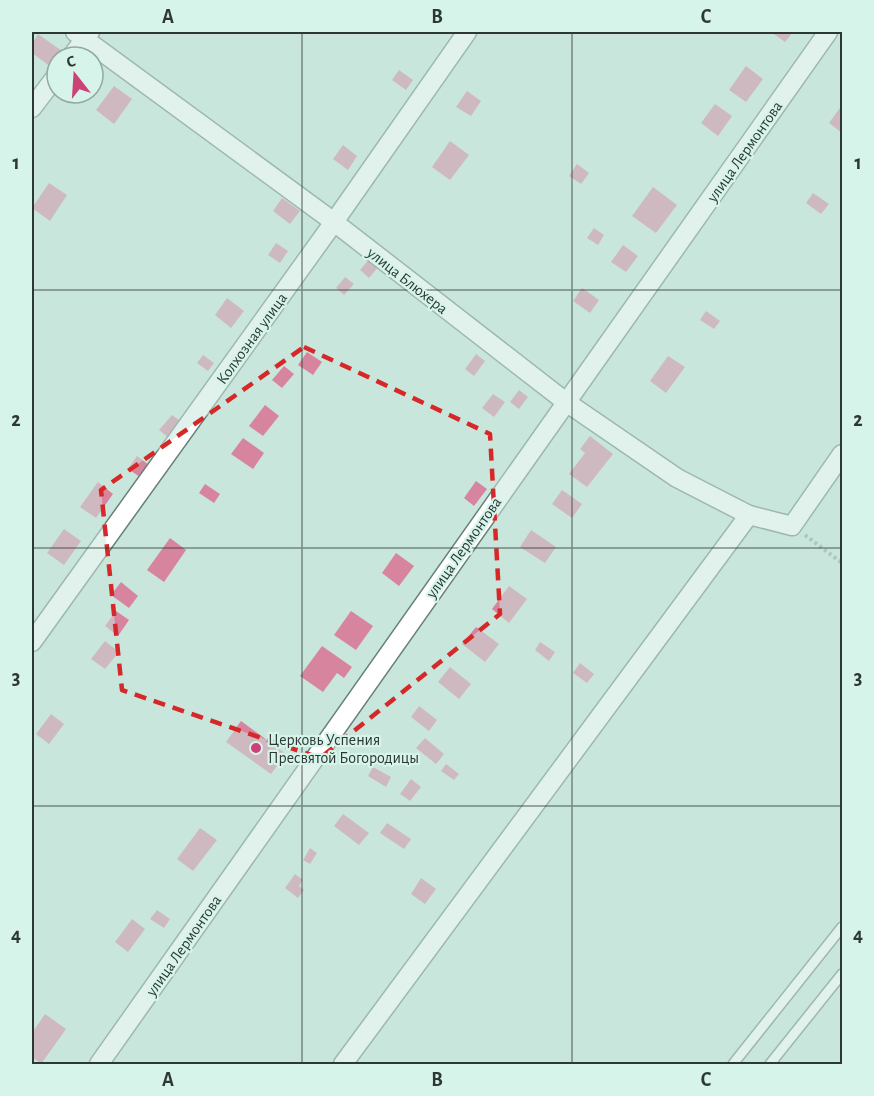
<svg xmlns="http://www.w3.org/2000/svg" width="874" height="1096" font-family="'Alegreya Sans',sans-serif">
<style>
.building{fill:#d7849e}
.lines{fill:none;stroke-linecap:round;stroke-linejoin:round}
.service-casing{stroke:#678178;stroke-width:12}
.minor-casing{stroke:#678178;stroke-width:21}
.path{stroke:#8da39b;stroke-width:4;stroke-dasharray:3 3;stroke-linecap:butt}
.service{stroke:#fff;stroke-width:9}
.minor{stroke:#fff;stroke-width:18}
.marked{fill:none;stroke:#d62828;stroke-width:4.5;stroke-dasharray:12 8;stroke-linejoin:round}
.grid{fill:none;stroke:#2d3834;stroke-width:1.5;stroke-opacity:0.55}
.poi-dot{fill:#cc4278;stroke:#d6f4e9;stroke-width:2}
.labels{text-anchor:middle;stroke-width:4.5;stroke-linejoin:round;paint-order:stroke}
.street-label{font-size:16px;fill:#2d3834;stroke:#d6f4e9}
.poi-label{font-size:16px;fill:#2d3834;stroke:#d6f4e9;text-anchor:start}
.neatline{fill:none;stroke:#2d3834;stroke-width:2}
.grid-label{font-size:20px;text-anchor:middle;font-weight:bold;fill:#2d3834}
</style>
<rect width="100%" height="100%" fill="#c9e6dc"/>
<g class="building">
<polygon points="771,32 793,32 785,42"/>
<polygon points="38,34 62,51 51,67 32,53 32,44"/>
<polygon points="746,66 763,79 746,102 729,90"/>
<polygon points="399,70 413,80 406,90 392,80"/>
<polygon points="114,86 132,99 114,124 96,110"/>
<polygon points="467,91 481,101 471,116 456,107"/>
<polygon points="715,104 732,116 718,136 701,123"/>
<polygon points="842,105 842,133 829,123"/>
<polygon points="450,141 469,155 450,180 432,167"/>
<polygon points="343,145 357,156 348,170 333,159"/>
<polygon points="577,164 589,173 581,184 569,176"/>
<polygon points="49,183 67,195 50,221 32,208"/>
<polygon points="653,187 677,205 656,233 632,216"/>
<polygon points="813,193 829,204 821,214 806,203"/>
<polygon points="282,198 300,211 290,224 273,211"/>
<polygon points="594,228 604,235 598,245 587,238"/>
<polygon points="276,243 288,251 280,263 268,255"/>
<polygon points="623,245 638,256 626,272 611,262"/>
<polygon points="371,257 380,265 369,278 360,270"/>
<polygon points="345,277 354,284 344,295 336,288"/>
<polygon points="582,288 599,300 590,313 573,301"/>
<polygon points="227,298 244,311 231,328 215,315"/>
<polygon points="706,311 720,321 714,329 700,320"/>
<polygon points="307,352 322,362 313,375 298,365"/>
<polygon points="476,354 485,361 474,376 465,369"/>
<polygon points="203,355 214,363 208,371 197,363"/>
<polygon points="668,356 685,367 666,393 650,381"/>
<polygon points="284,366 294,374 282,388 272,380"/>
<polygon points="519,390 528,397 519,409 510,402"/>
<polygon points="493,394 505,402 494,417 482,408"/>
<polygon points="265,405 279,416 263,436 249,426"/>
<polygon points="172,415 183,423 170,439 159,430"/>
<polygon points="590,436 613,454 587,487 569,474 585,453 580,449"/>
<polygon points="243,438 264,453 253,469 231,454"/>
<polygon points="137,456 149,465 140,477 128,469"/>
<polygon points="476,481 487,489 474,506 464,498"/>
<polygon points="98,482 113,494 96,518 80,507"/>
<polygon points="205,484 220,494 214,503 199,493"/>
<polygon points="562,490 582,504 572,518 552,504"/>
<polygon points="64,529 81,541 64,565 47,553"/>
<polygon points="531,530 556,547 545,563 520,547"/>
<polygon points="170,538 186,550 164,582 147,570"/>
<polygon points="396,553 414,566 399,586 382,573"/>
<polygon points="121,582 138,596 129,608 111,595"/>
<polygon points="509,586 527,599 509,623 492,609"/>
<polygon points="116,611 129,620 118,636 105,626"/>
<polygon points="351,611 373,626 356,650 334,635"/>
<polygon points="476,627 499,644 485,662 462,644"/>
<polygon points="105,641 119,652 105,669 91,659"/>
<polygon points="540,642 555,652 549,661 535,650"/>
<polygon points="322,646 352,667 344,678 337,673 323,692 300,676"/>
<polygon points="580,663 594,674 587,683 573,673"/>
<polygon points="450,667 471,684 459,699 438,682"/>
<polygon points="419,706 437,720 429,731 411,717"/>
<polygon points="51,714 64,724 49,744 36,734"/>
<polygon points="241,721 286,754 271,774 226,742"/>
<polygon points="425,738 444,754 436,764 416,748"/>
<polygon points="446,764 459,774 454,780 441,771"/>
<polygon points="373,767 391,777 386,787 368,776"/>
<polygon points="411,779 421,787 410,801 400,794"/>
<polygon points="343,814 369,833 359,845 334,826"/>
<polygon points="387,823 411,839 404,849 380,833"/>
<polygon points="200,828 217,840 193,871 177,859"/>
<polygon points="310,848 317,853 310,864 303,860"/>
<polygon points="295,874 303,880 299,886 304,890 298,898 285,888"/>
<polygon points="421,878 436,889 425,904 411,894"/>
<polygon points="157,910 170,919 164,928 150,919"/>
<polygon points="132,919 145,929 128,952 115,942"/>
<polygon points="45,1014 66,1029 41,1064 32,1057 32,1040 34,1036 32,1033"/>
</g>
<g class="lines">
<g class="service-casing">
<g id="service">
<polyline points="733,1064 842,927"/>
<polyline points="770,1064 842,974"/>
</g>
</g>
<g class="minor-casing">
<g id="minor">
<polyline points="75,32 334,222 566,402 677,478 749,515 792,526 842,454"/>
<polyline points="71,57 90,32"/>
<polyline points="32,108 57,75"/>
<polyline points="32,642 334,222 467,32"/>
<polyline points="99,1064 828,32"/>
<polyline points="343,1064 749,515"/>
</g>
</g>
<polyline class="path" points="805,535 842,563"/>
<use href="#service" class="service"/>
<use href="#minor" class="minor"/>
</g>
<path d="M0 0H874V1096H0ZM304 347 490 434 500 614 320 758 122 690 101 490Z" fill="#c9e6dc" fill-opacity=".55" fill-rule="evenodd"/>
<path class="marked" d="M304 347 490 434 500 614 320 758 122 690 101 490Z"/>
<path class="grid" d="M302 32V1064M572 32V1064M32 290H842M32 548H842M32 806H842"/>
<circle class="poi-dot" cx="256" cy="748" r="6"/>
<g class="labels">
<g class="street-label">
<text transform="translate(744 151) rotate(-55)" y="6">улица Лермонтова</text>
<text transform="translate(408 280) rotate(38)" y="6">улица Блюхера</text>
<text transform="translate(251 338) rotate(-54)" y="6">Колхозная улица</text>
<text transform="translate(463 547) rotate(-55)" y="6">улица Лермонтова</text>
<text transform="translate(183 945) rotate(-55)" y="6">улица Лермонтова</text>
</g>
<g class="poi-label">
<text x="268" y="745">Церковь Успения<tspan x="268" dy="18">Пресвятой Богородицы</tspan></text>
</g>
</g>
<rect width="874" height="1096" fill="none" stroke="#d6f4e9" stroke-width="66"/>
<g transform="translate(75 75) rotate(343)"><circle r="28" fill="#d6f4e9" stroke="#92a9a1" stroke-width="1.5"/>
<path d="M0-4.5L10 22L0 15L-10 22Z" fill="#cc4278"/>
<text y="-9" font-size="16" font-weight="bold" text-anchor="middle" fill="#2d3834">С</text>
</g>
<rect x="33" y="33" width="808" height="1030" class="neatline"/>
<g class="grid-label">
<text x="168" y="23">A</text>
<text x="437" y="23">B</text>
<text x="706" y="23">C</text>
<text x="16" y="169">1</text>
<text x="858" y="169">1</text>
<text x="16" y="426">2</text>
<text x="858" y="426">2</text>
<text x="16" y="684">3</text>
<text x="858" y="684">3</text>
<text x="16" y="941">4</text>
<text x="858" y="941">4</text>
<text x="168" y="1086">A</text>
<text x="437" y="1086">B</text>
<text x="706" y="1086">C</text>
</g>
</svg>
